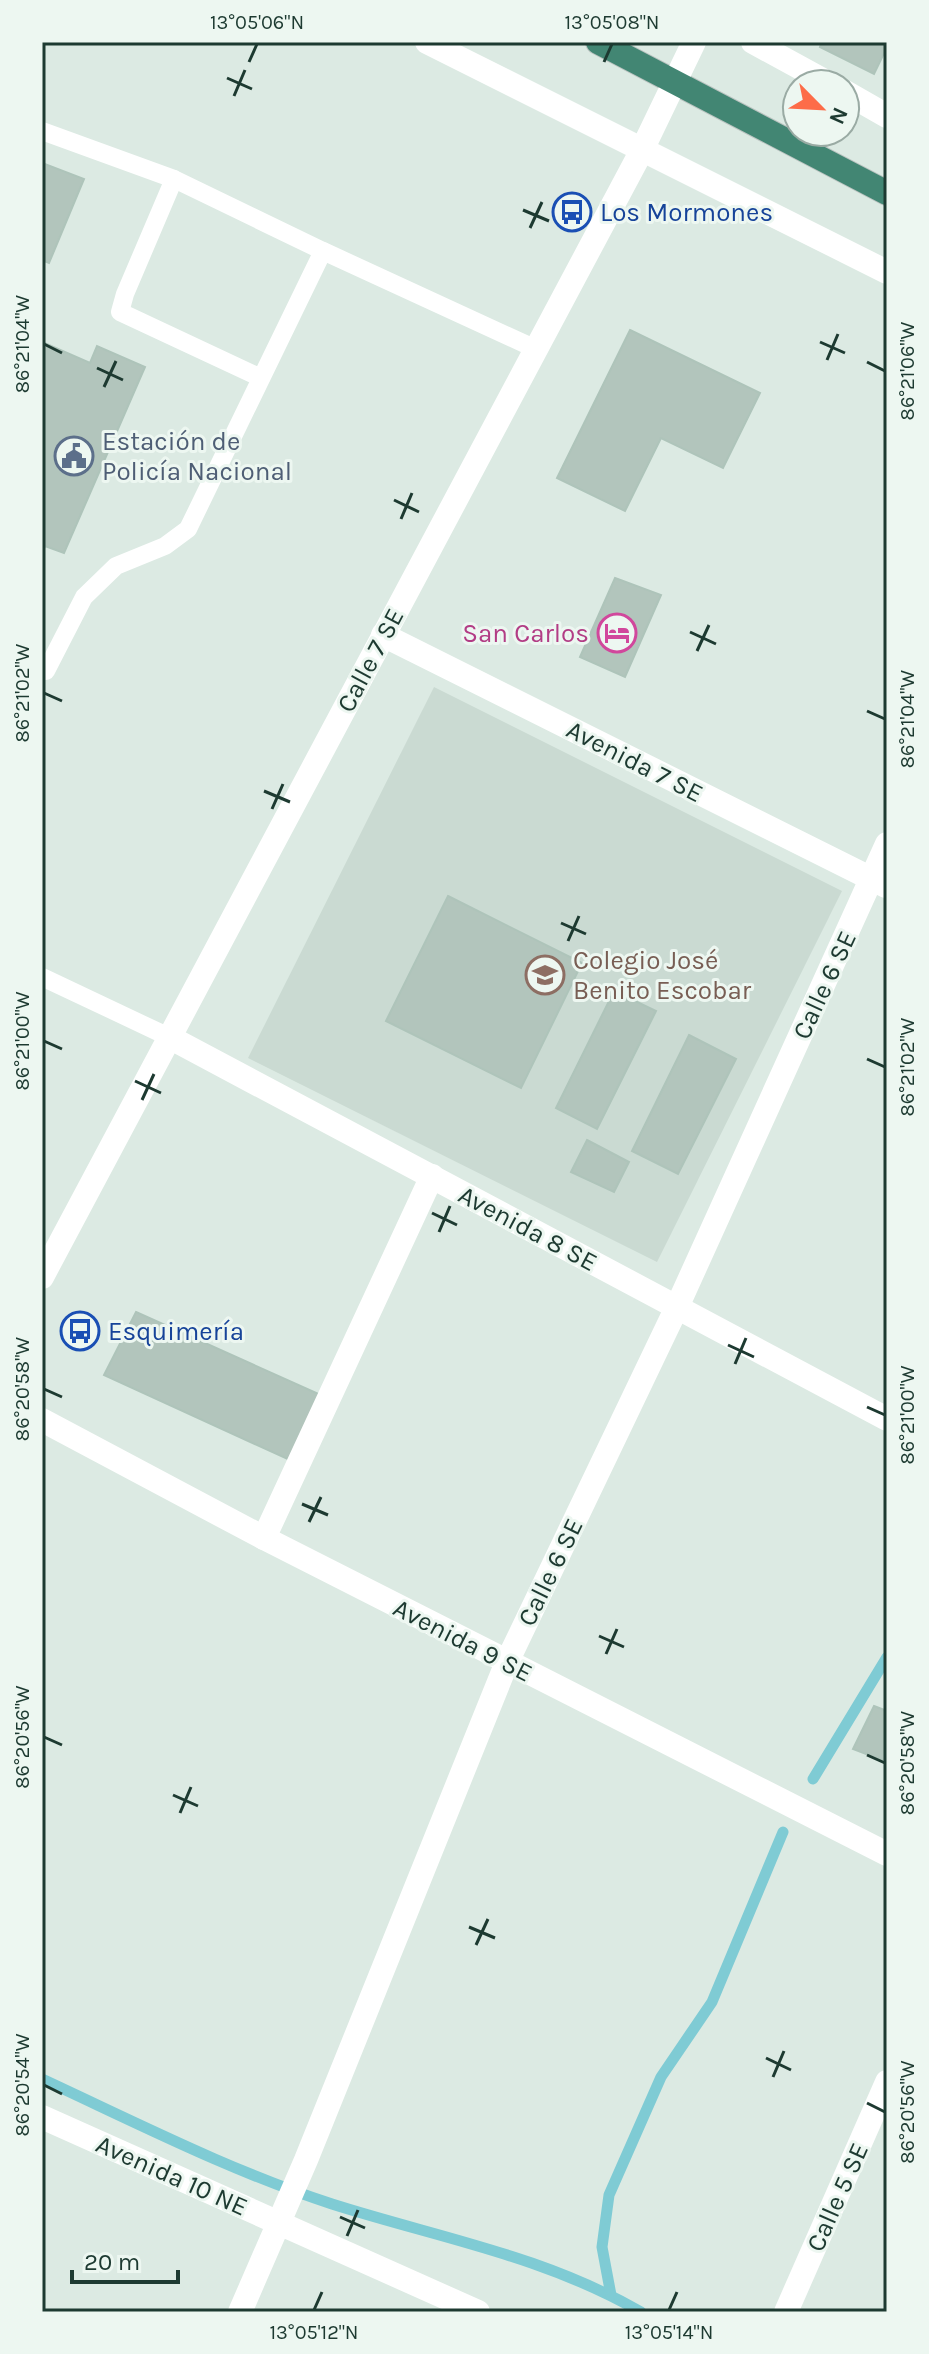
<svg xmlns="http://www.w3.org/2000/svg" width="929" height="2354" font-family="Karla,sans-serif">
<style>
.built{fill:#cadad2}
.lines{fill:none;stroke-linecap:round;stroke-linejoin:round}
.stream{stroke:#7fcbd4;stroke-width:11}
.building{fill:#b2c5bc;stroke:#aec4ba;stroke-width:2}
.trunk-casing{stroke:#bbc4c1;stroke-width:26}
.service{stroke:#fff;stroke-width:18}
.minor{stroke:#fff;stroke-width:24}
.trunk{stroke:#428673;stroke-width:24}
.ticks{fill:none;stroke:#1d3a31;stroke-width:3}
.labels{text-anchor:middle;stroke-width:6;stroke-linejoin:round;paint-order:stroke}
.transit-label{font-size:26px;fill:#164399;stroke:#edf7f1;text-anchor:start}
.service-label{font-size:26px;fill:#4e5e75;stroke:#edf7f1;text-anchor:start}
.hotel-label{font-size:26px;fill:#b23c85;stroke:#edf7f1;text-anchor:end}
.street-label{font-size:26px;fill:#1d3a31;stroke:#edf7f1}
.education-label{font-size:26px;fill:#785e54;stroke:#edf7f1;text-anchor:start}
.neatline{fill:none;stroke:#1d3a31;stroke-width:3}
.ticks-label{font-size:20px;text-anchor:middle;fill:#1d3a31}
</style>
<rect width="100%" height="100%" fill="#dceae3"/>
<polygon class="built" points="434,687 842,891 657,1262 248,1058"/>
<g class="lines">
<g class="stream">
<polyline points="813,1779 887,1657"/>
<path d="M42 2079C137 2123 233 2172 332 2204 439 2238 542 2255 641 2312"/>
<polyline points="611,2295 602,2247 609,2195 661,2077 712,2002 783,1832"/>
</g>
</g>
<g class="building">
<polygon points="822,42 887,42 887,47 874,74 820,47"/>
<polygon points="42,163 84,179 49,263 42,260"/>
<polygon points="630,330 760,393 723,468 661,438 625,511 557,478"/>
<polygon points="42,342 90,363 97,346 145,367 64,553 45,546 42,553"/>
<polygon points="615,578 661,595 625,677 580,657"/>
<polygon points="448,896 582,963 521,1088 386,1021"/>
<polygon points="614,991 656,1011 597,1129 556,1108"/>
<polygon points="689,1035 736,1059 678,1174 632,1151"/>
<polygon points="587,1140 629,1162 614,1192 571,1172"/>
<polygon points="136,1312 323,1396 292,1461 104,1375"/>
<polygon points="874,1706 887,1711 887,1762 853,1749"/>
</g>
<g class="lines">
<g class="trunk-casing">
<polyline id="trunk" points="598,42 887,193"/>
</g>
<g class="service">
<polyline points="42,131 174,179 323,251 188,529 165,546 116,566 84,597 46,671"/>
<polyline points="174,179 125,294 120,312 261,378"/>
<polyline points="323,251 536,349"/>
<polyline points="42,977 169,1037"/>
</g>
<g class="minor">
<polyline points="427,42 887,272"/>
<polyline points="753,42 830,84"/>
<polyline points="845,92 887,116"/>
<polyline points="383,635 886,886"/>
<polyline points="169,1037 887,1419"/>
<polyline points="42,1277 641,152 694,42"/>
<polyline points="42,1420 264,1538 887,1854"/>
<polyline points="264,1538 432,1176"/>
<polyline points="42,2117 478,2312"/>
<polyline points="240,2312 306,2160 507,1662 677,1307 887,844"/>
<polyline points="786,2312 887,2082"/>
</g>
<use href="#trunk" class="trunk"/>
</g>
<path class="ticks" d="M249 62 257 44M604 62 612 44M227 78 252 89M234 96 245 70M523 210 549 221M530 228 542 202M820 342 845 353M44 344 62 353M827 360 838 334M867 362 885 371M97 368 123 380M104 387 116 361M394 500 419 512M401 519 412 493M690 632 716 644M697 651 709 625M44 693 62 701M867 711 885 719M264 791 290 802M272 809 283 784M561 923 586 934M568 941 579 916M44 1041 62 1049M867 1059 885 1067M135 1081 161 1093M142 1100 154 1074M432 1213 457 1225M439 1232 450 1206M728 1345 754 1357M735 1364 746 1338M44 1389 62 1397M867 1407 885 1415M302 1504 328 1515M309 1522 321 1497M599 1636 624 1647M606 1654 617 1629M44 1737 62 1745M867 1755 885 1763M173 1795 198 1806M180 1813 191 1787M469 1927 495 1938M476 1945 488 1919M766 2058 791 2070M773 2077 784 2051M44 2085 62 2094M867 2103 885 2112M340 2217 365 2228M347 2236 358 2210M314 2310 322 2292M669 2310 677 2292"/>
<defs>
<g id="bus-ring" transform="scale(2)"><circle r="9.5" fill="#edf7f1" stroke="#1a4fb4" stroke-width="1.5"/><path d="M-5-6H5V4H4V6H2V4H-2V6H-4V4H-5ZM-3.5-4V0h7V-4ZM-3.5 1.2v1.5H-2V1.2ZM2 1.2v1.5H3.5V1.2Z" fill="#1a4fb4"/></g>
<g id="civic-ring" transform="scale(2)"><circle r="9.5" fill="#edf7f1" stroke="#5c6f8a" stroke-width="1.5"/><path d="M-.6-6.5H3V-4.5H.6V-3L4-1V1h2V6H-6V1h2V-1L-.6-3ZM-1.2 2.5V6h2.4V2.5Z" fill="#5c6f8a"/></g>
<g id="hotel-ring" transform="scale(2)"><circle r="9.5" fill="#edf7f1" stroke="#d1479c" stroke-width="1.5"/><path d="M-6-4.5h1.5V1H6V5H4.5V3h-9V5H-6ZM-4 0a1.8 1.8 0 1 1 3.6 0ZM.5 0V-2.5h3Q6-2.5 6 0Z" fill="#d1479c"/></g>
<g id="university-ring" transform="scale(2)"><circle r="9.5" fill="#edf7f1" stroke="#8d6e63" stroke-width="1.5"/><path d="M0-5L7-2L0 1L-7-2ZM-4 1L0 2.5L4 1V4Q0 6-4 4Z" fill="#8d6e63"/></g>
</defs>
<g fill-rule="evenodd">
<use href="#bus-ring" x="572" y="212"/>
<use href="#civic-ring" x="74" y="456"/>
<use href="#hotel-ring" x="617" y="633"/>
<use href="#university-ring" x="545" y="975"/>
<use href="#bus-ring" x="80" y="1331"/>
</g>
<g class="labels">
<g class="transit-label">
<text x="600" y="221">Los Mormones</text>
<text x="108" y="1340">Esquimería</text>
</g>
<g class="service-label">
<text x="102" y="450">Estación de<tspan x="102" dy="30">Policía Nacional</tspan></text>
</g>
<g class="hotel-label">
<text x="589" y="642">San Carlos</text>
</g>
<g class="street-label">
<text transform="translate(370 660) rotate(-62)" y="9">Calle 7 SE</text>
<text transform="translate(635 761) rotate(27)" y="9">Avenida 7 SE</text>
<text transform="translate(824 985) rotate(-65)" y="9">Calle 6 SE</text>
<text transform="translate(528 1228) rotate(28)" y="9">Avenida 8 SE</text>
<text transform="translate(550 1572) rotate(-64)" y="9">Calle 6 SE</text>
<text transform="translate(463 1640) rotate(27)" y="9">Avenida 9 SE</text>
<text transform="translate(172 2175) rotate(24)" y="9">Avenida 10 NE</text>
<text transform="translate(837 2197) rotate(-66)" y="9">Calle 5 SE</text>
</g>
<g class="education-label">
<text x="573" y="969">Colegio José<tspan x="573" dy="30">Benito Escobar</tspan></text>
</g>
</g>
<rect width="929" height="2354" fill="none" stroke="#edf7f1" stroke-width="88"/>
<g transform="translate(821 108) rotate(114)"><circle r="38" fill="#edf7f1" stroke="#9aaba4" stroke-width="2"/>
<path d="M0-6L14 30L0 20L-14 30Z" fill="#fd6c48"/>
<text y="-12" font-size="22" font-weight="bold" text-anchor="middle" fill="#1d3a31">N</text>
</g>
<path d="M72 2270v12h106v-12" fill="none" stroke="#1d3a31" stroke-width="4"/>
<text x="84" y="2270" font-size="24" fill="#1d3a31" stroke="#edf7f1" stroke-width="6" paint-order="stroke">20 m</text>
<rect x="44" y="44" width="841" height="2266" class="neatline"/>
<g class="ticks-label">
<text x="257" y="29">13°05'06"N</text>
<text x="612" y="29">13°05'08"N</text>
<text transform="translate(22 344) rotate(-90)" y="7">86°21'04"W</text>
<text transform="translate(907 371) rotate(-90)" y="7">86°21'06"W</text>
<text transform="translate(22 693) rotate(-90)" y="7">86°21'02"W</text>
<text transform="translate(907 719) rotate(-90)" y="7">86°21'04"W</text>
<text transform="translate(22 1041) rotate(-90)" y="7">86°21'00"W</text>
<text transform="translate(907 1067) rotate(-90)" y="7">86°21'02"W</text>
<text transform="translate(22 1389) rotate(-90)" y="7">86°20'58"W</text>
<text transform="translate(907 1415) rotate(-90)" y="7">86°21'00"W</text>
<text transform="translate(22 1737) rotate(-90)" y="7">86°20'56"W</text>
<text transform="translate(907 1763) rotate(-90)" y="7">86°20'58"W</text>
<text transform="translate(22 2085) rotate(-90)" y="7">86°20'54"W</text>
<text transform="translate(907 2112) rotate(-90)" y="7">86°20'56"W</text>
<text x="314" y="2339">13°05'12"N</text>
<text x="669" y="2339">13°05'14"N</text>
</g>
</svg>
